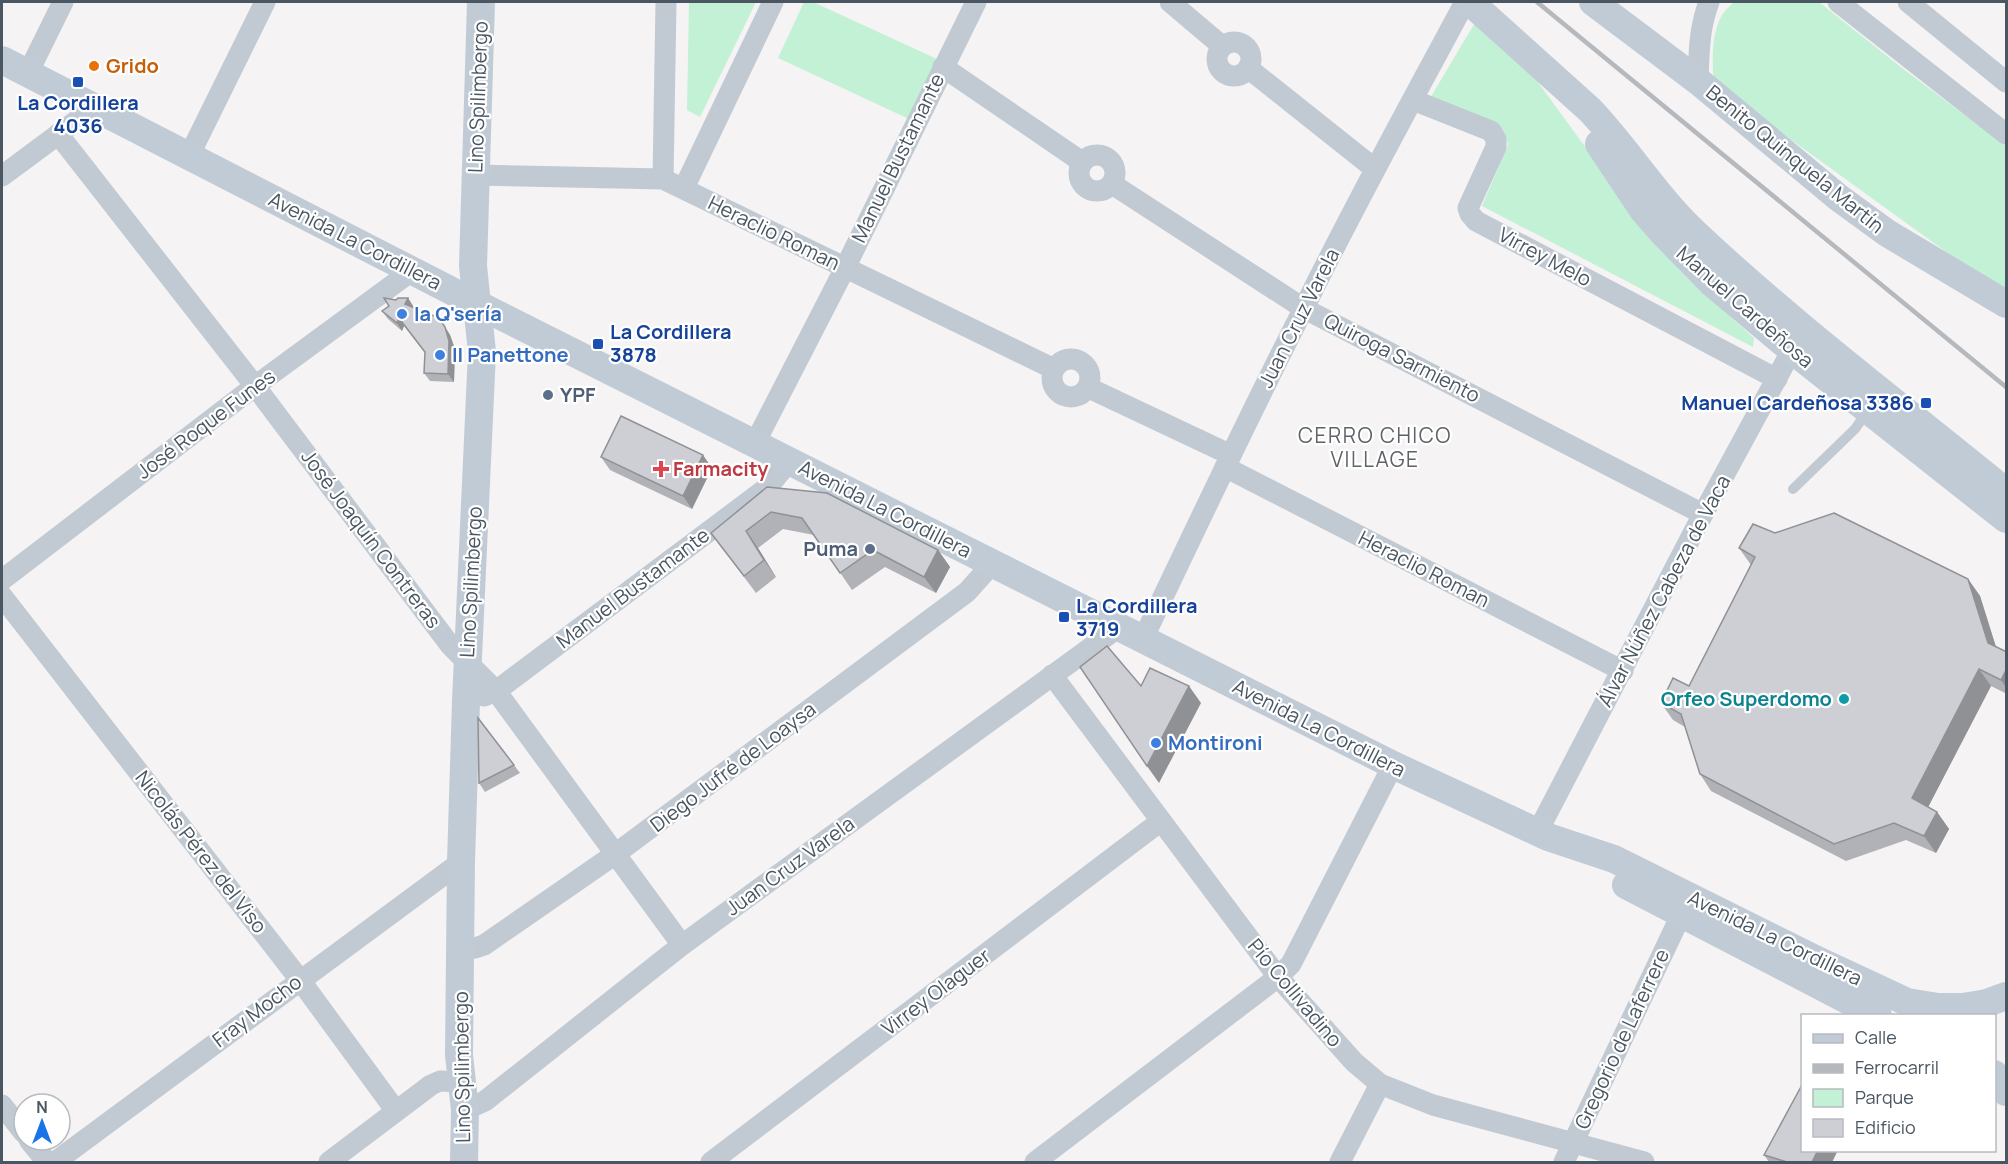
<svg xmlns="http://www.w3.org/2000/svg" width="2008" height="1164" font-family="Manrope,sans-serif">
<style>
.green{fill:#c3f1d5}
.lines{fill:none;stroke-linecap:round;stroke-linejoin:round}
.lane{stroke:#c1cad2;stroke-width:10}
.street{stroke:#c1cad2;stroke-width:21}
.secondary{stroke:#c1cbd6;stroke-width:28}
.rail{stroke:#b5b8bd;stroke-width:4.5}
.wall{fill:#b0b2b7}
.shaded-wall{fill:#909195}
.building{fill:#cdcfd5;stroke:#909195;stroke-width:1.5}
.food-dot{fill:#e8710a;stroke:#fff;stroke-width:2}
.transit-dot{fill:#1a4fb4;stroke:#fff;stroke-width:2}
.shop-dot{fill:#3f7fe0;stroke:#fff;stroke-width:2}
.service-dot{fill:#5c6f8a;stroke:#fff;stroke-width:2}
.health-dot{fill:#e0444e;stroke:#fff;stroke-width:2}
.culture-dot{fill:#0f9aa8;stroke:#fff;stroke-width:2}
.labels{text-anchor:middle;stroke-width:4.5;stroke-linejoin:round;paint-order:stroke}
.food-label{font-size:20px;font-weight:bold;fill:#c56008;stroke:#fff;text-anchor:start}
.street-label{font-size:20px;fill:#4a5661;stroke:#fff}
.transit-label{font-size:20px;font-weight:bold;fill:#164399;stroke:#fff;text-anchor:start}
.shop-label{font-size:20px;font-weight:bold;fill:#366cbe;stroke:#fff;text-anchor:start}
.service-label{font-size:20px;font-weight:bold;fill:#4e5e75;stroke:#fff;text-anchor:start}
.health-label{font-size:20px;font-weight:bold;fill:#be3a42;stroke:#fff;text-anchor:start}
.culture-label{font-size:20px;font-weight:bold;fill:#0d838f;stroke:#fff;text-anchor:end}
.neighbourhood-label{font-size:21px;letter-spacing:1.5px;fill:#5f6368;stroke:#fff}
</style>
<rect width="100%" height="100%" fill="#f5f3f3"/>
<g class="green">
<polygon points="689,2 756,2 700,117 687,110"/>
<polygon points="804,2 813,2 937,59 909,119 778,58"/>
<path d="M1734 2H1819L1902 68 2006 146V289L1974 272 1714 84C1712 64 1711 35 1721 17 1724 11 1730 6 1734 2Z"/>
<polygon points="1476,21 1532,74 1651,237 1686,277 1754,338 1753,347 1482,206 1508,145 1504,131 1429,100"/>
</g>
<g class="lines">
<polyline class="lane" points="1793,489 1855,429 1868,410"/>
<g class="street">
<polyline points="1170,2 1222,46"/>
<polyline points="1838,2 2006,134"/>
<polyline points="1908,2 2006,82"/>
<circle cx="1234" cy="59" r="17"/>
<polyline points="943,67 1082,162"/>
<polyline points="1248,68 1375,169"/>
<polyline points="28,73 63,2"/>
<path d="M1698 81C1699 53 1699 28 1709 2"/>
<polyline points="1413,100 1491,131 1496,139 1496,147 1468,208 1470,214 1476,221 1777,379"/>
<polyline points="58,134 255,386 450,645 496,691 682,945"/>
<circle cx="1097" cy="173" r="18"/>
<polyline points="189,156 265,2"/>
<polyline points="475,175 663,179 1054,369"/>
<polyline points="2,176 95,107"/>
<polyline points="663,179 666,2"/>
<polyline points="1112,184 1303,308 1703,514"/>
<polyline points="684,188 773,2"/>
<circle cx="1071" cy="378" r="19"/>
<polyline points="1089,388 1231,455"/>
<polyline points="755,443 845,268 976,2"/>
<polyline points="1225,467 1623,671"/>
<polyline points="2,580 255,386 413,270"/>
<polyline points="2,596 300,980 396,1111"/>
<path d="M1143 639C1196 528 1248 417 1304 308 1355 204 1411 103 1465 2"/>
<polyline points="1052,675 1278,977 1354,1062 1380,1084 1433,1105 1644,1162"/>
<polyline points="484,696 496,691 768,487 790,460"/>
<polyline points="1537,833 1703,514 1792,350"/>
<polyline points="461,949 475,948 484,945 614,855 967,592 992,564"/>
<polyline points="2,1105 24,1133"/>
<polyline points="465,1110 485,1101 682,945 1119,627"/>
<polyline points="29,1140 47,1162"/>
<polyline points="55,1162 461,862"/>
<polyline points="329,1162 431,1085 440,1081 462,1082"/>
<polyline points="711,1162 1161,821"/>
<polyline points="1035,1162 1278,977 1291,964 1393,765"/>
<polyline points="1340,1162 1380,1084"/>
<polyline points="1564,1162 1681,915"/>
</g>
<g class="secondary">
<path d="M1470 2 1590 110C1628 150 1656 197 1696 234 1794 326 1902 407 2006 492"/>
<polyline points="1593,2 1698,81 1839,198 1887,233 2006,304"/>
<polyline points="2,60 477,304 1393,765 1548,837 1614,859 1819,961 1907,1002 1938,1007 1963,1007 1987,1003 2006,996"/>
<polyline points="1599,144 1643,210 1663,233 1712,283 1792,350 2006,519"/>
<polyline points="1626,885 1878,1016"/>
<polyline points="1994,1074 2006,1092"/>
<polyline points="464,1162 465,1110 459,1055 461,862 466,701 482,352 473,266 481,2"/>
</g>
<polyline class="rail" points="1537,2 2006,387"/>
</g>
<g class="wall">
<polygon points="408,298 413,306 413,308 439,318 450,335 455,349 454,382 430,381 424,373 425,353 404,326 402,331 388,319 382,311"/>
<polygon points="601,457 712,468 692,509 610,470"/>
<polygon points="767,487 938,550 950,567 936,593 885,567 852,590 814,535 783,529 758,548 776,577 756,593 711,533"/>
<polygon points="1775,533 1968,579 1980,596 1996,647 2007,652 2007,694 1991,686 1928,807 1937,812 1949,829 1936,853 1906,840 1846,861 1711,791 1700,774 1685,727 1673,720 1661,703 1689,686 1751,565 1739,548"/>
<polygon points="514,765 520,773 485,792 479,783"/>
<polygon points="1838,1150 1832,1162 1769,1162 1764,1155"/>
</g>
<g class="shaded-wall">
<polygon points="408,298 413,306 411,312 405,304"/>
<polygon points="399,318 404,326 402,331 397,323"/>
<polygon points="445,327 450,335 455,349 454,382 448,374"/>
<polygon points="703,455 712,468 692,509 683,496"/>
<polygon points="746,531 758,548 776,577 764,560"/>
<polygon points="938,550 950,567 936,593 924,577"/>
<polygon points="1968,579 1980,596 2000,660 1988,643"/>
<polygon points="2007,668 2007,689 2001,680"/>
<polygon points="1979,669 1991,686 1924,815 1912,798"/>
<polygon points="1189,686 1201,703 1159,783 1147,766"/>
<polygon points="1937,812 1949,829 1936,853 1924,836"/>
<polygon points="1818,1150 1838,1150 1832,1162 1812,1162"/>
</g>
<g class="building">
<polygon points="384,298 396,300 398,298 408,298 405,304 439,318 445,327 449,341 448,374 424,373 425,352 399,318 397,323 382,311 389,306"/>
<polygon points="621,416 703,455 683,496 601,457"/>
<polygon points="767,487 827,493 938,550 924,577 873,550 840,573 802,518 771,512 746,531 764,560 744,576 711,533"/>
<polygon points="1834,513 1968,579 1988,643 2007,652 2007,668 2001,680 1979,669 1912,798 1937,812 1924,836 1894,823 1834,844 1700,774 1681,714 1661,703 1673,678 1689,686 1755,557 1739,548 1753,524 1775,533"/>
<polygon points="1107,646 1141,686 1150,668 1189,686 1147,766 1080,667"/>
<polygon points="478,718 514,765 479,783"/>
<polygon points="1803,1083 1803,1150 1818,1150 1812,1162 1787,1162 1764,1155"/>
</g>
<circle class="food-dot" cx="94" cy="66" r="6"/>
<g class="transit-dot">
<rect x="72" y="76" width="12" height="12" rx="3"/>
<rect x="592" y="338" width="12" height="12" rx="3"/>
<rect x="1920" y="397" width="12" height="12" rx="3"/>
<rect x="1058" y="611" width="12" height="12" rx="3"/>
</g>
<g class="shop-dot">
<circle cx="402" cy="314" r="6"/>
<circle cx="440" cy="355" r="6"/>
<circle cx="1156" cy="743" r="6"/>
</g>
<g class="service-dot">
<circle cx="548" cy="395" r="6"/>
<circle cx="870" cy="549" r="6"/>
</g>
<path class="health-dot" d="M658 460h6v6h6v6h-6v6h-6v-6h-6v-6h6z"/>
<circle class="culture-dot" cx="1844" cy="699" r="6"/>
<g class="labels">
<g class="food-label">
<text x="106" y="73">Grido</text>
</g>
<g class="street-label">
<text transform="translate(478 97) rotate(-88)" y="7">Lino Spilimbergo</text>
<text transform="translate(898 158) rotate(-64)" y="7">Manuel Bustamante</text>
<text transform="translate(1795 159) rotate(39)" y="7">Benito Quinquela Martín</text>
<text transform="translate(774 233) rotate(26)" y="7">Heraclio Roman</text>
<text transform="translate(355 241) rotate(27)" y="7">Avenida La Cordillera</text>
<text transform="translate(1545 257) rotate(28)" y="7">Virrey Melo</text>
<text transform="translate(1745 307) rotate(41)" y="7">Manuel Cardeñosa</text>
<text transform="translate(1299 318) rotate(-63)" y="7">Juan Cruz Varela</text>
<text transform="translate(1402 358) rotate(27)" y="7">Quiroga Sarmiento</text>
<text transform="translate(206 424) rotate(-37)" y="7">José Roque Funes</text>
<text transform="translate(885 509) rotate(27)" y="7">Avenida La Cordillera</text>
<text transform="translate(371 539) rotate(53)" y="7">José Joaquín Contreras</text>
<text transform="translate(1424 569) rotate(27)" y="7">Heraclio Roman</text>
<text transform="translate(471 582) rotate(-87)" y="7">Lino Spilimbergo</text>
<text transform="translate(633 588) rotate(-37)" y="7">Manuel Bustamante</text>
<text transform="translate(1664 591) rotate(-62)" y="7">Álvar Núñez Cabeza de Vaca</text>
<text transform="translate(1319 728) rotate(27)" y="7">Avenida La Cordillera</text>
<text transform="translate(733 767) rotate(-37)" y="7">Diego Jufré de Loaysa</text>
<text transform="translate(201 852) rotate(52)" y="7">Nicolás Pérez del Viso</text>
<text transform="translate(790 866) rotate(-36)" y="7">Juan Cruz Varela</text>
<text transform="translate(1775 938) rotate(26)" y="7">Avenida La Cordillera</text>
<text transform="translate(936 992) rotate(-37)" y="7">Virrey Olaguer</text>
<text transform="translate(1295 993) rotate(50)" y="7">Pío Collivadino</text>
<text transform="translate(257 1011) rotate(-37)" y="7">Fray Mocho</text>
<text transform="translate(1622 1039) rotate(-65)" y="7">Gregorio de Laferrere</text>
<text transform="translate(462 1067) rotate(-91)" y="7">Lino Spilimbergo</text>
</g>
<g class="transit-label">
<text x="78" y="110" text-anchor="middle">La Cordillera<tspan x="78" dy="23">4036</tspan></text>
<text x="610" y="339">La Cordillera<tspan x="610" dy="23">3878</tspan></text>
<text x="1914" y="410" text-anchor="end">Manuel Cardeñosa 3386</text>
<text x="1076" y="613">La Cordillera<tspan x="1076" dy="23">3719</tspan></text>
</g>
<g class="shop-label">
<text x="414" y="321">la Q'sería</text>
<text x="452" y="362">Il Panettone</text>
<text x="1168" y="750">Montironi</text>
</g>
<g class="service-label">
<text x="560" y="402">YPF</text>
<text x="858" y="556" text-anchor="end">Puma</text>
</g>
<g class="health-label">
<text x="673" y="476">Farmacity</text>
</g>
<g class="culture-label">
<text x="1832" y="706">Orfeo Superdomo</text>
</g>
<g class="neighbourhood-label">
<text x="1375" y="443">CERRO CHICO<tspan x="1375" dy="24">VILLAGE</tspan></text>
</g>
</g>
<rect width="2008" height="1164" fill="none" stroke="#4a5661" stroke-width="6"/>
<rect x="1801" y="1014" width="195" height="138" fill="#ffffff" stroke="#b7bbc0" stroke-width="1.5"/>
<rect x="1813" y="1034" width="30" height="9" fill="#c1cbd6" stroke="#b7bbc0" stroke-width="1.5"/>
<text x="1855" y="1044" font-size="18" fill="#4a5661">Calle</text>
<rect x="1813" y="1064" width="30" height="9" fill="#b5b8bd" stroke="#b7bbc0" stroke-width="1.5"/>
<text x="1855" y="1074" font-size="18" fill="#4a5661">Ferrocarril</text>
<rect x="1813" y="1089" width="30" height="18" fill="#c3f1d5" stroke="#b7bbc0" stroke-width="1.5"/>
<text x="1855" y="1104" font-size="18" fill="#4a5661">Parque</text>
<rect x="1813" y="1119" width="30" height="18" fill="#cdcfd5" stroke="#b7bbc0" stroke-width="1.5"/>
<text x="1855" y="1134" font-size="18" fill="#4a5661">Edificio</text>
<g transform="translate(42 1122)"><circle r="28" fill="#ffffff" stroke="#b7bbc0" stroke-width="1.5"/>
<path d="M0-4.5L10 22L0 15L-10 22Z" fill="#1a73e8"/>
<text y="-9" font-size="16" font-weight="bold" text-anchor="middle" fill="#4a5661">N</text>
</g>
</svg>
